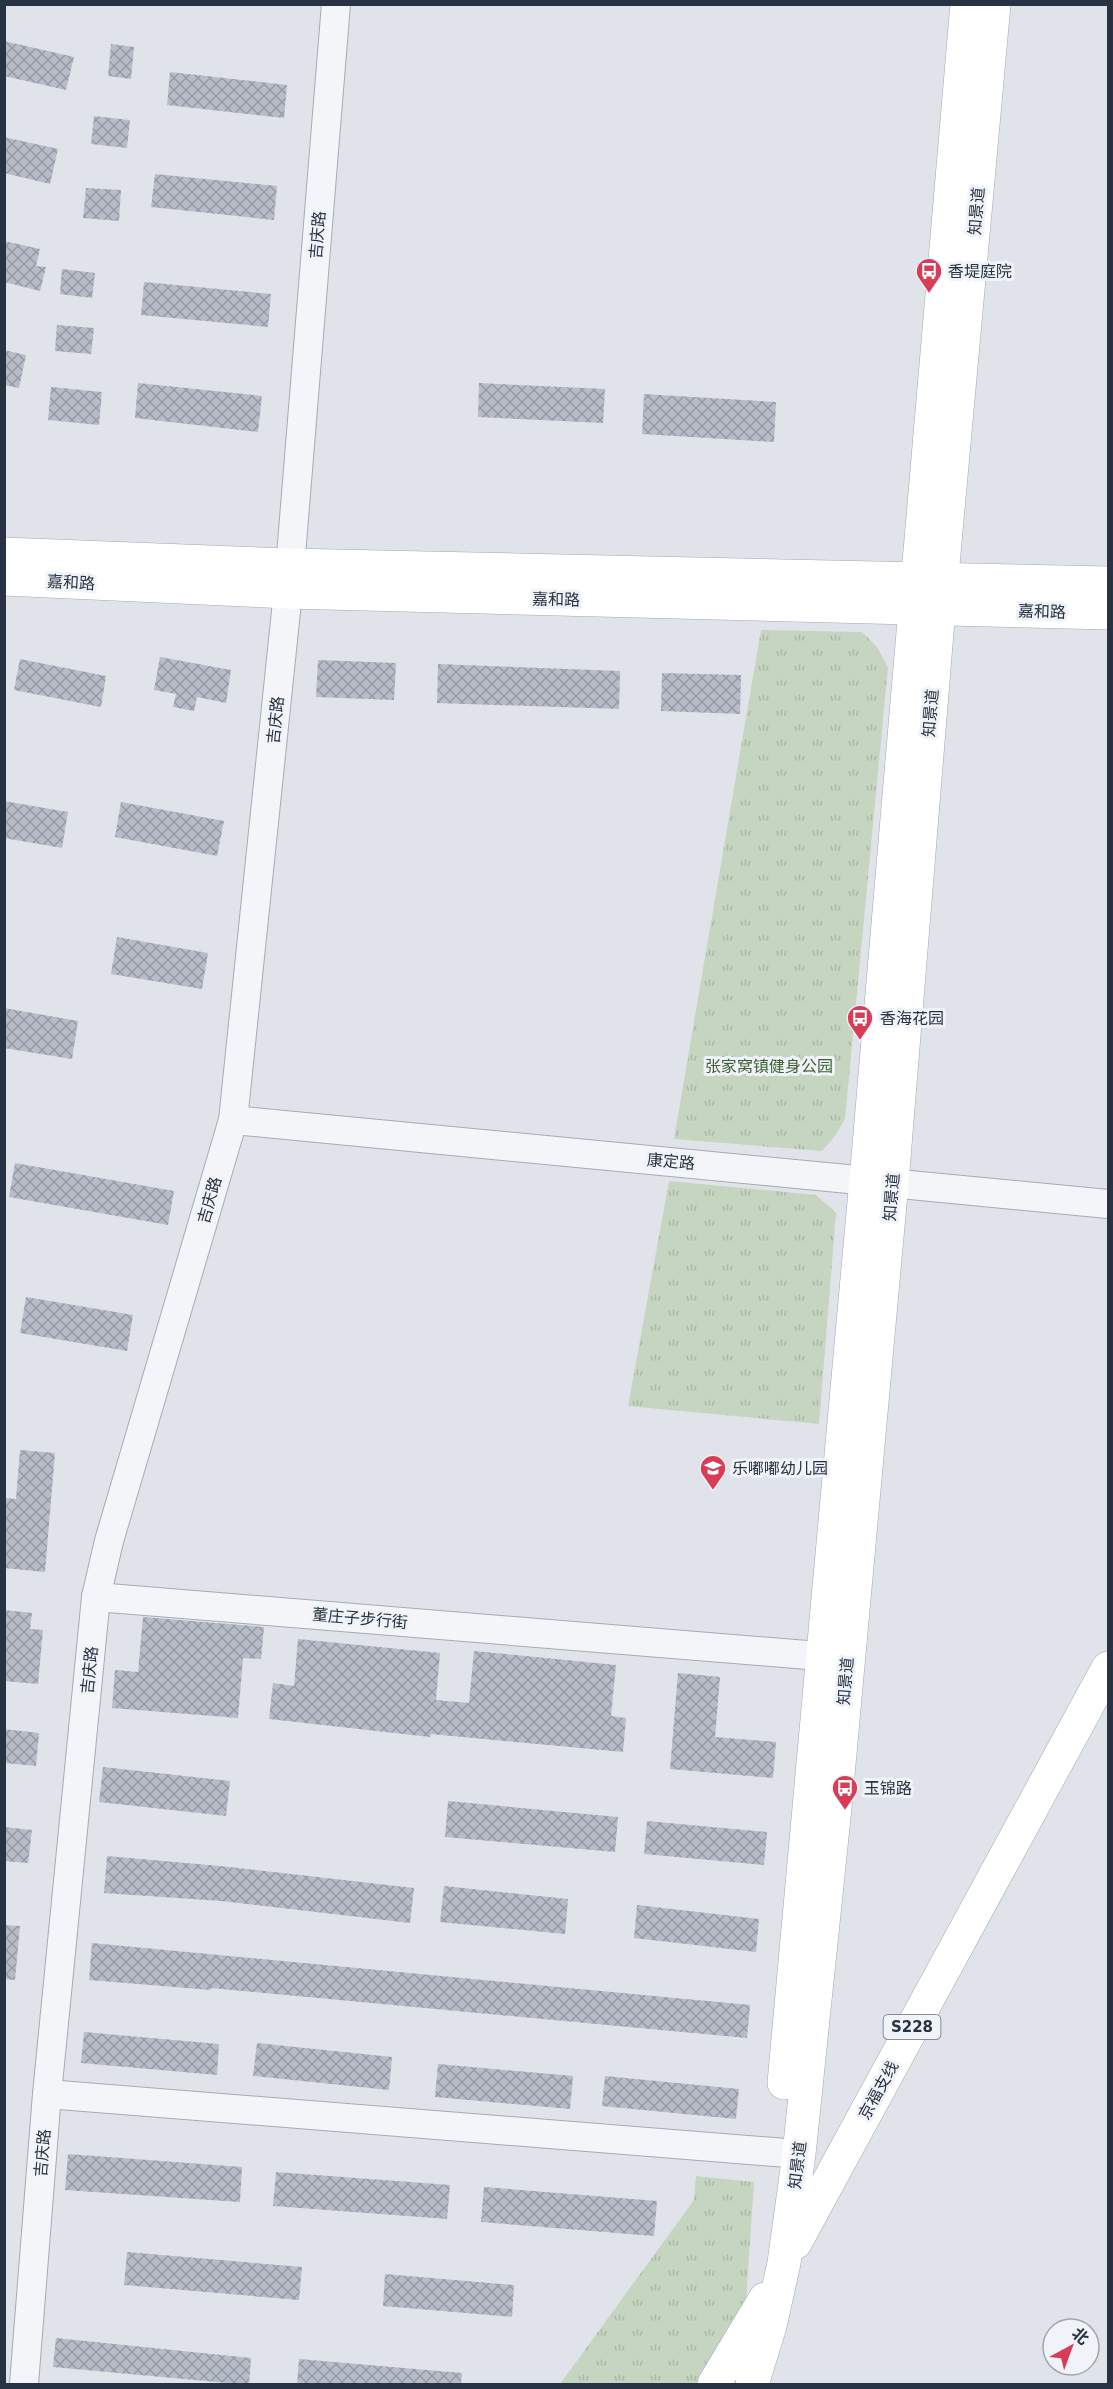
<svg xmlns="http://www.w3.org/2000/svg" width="1113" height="2389" font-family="'DejaVu Sans','Noto Sans SC',sans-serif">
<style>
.grass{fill:url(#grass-tufts)}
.building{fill:url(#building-cross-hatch)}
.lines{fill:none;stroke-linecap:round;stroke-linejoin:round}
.minor-casing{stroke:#a5abb5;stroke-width:30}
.major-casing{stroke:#9ea8b7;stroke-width:34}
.minor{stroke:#f3f5f8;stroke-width:28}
.major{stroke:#fff;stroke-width:33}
.labels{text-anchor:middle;stroke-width:6;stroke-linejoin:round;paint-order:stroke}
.shield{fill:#f0f3f7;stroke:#636c79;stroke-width:1.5}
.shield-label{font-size:15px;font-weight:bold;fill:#273243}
.street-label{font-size:16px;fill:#273243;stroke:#f0f3f7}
.poi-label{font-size:16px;fill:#273243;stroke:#f0f3f7;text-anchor:start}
.park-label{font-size:16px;fill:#3d5f33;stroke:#f0f3f7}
</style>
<defs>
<pattern id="grass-tufts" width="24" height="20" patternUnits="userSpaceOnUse" patternTransform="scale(1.5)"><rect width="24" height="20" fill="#c6d5c0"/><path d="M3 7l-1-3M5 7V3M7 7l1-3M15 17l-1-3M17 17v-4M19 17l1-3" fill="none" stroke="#aab7a6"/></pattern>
<pattern id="building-cross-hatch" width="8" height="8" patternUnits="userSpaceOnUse" patternTransform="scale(1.5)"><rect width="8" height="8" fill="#b7bdc8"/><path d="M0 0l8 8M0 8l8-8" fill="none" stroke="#959aa4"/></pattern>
</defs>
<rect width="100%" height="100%" fill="#e0e4ea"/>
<g class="grass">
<polygon points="761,630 862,632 877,647 888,667 845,1119 835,1136 822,1151 674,1139"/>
<polygon points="669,1181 816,1195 836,1213 819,1424 628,1406"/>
<polygon points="696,2176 754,2182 746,2303 699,2384 560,2384 694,2200"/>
</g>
<g class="building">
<polygon points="4,41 74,57 66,90 4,76"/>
<polygon points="111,44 134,47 131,79 108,76"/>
<polygon points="170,72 287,85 284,118 167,105"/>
<polygon points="94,116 130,120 127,148 91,144"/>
<polygon points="4,137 58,149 50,184 4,173"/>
<polygon points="155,174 277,186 274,220 151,207"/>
<polygon points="86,188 121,190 119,221 83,218"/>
<polygon points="4,241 40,249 36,266 46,267 40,291 4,282"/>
<polygon points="62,269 95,273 92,298 60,294"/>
<polygon points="144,282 271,294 268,327 141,315"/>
<polygon points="57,325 94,328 91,354 55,351"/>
<polygon points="4,350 26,355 19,388 4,385"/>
<polygon points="138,383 262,396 258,432 135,418"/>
<polygon points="479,383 605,389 603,423 478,417"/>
<polygon points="51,387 102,392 99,425 48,420"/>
<polygon points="644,394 776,402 774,442 642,434"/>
<polygon points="160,657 231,670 226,703 197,697 194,711 173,707 176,694 154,690"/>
<polygon points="20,659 106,676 101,707 14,690"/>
<polygon points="318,660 396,663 394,700 316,697"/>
<polygon points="438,664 620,671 619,709 437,703"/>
<polygon points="662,673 741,675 740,714 661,711"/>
<polygon points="4,801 68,812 62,848 4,838"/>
<polygon points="121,802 224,821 217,856 115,837"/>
<polygon points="117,937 208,953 202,989 111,974"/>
<polygon points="4,1008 78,1021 72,1059 4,1048"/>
<polygon points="15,1163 174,1191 168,1225 9,1197"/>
<polygon points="26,1297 133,1315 127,1351 20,1333"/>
<polygon points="20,1450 55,1453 45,1572 4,1568 4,1498 16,1499"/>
<polygon points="4,1610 32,1613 30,1629 43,1630 38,1684 4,1681"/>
<polygon points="143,1617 264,1627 261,1659 243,1658 238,1718 112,1708 115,1670 138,1672"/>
<polygon points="298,1639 440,1653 436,1700 469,1703 474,1651 616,1665 611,1716 626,1718 623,1752 431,1734 430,1737 269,1719 273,1683 294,1686"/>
<polygon points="678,1673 720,1677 715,1737 776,1742 773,1778 670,1769"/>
<polygon points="4,1729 39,1733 36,1766 4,1763"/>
<polygon points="103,1767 230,1781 226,1816 99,1802"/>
<polygon points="448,1801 618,1817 615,1852 445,1837"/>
<polygon points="647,1821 767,1832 764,1865 644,1854"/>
<polygon points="4,1827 32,1830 28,1863 4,1861"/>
<polygon points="107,1856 220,1866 414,1888 410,1923 221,1901 104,1893"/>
<polygon points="444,1886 568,1899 565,1934 440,1922"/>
<polygon points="637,1905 759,1919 756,1952 634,1938"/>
<polygon points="4,1925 20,1926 15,1980 4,1979"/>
<polygon points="92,1943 750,2005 747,2038 211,1988 211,1990 89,1980"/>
<polygon points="84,2032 219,2044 217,2075 81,2063"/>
<polygon points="257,2043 392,2057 389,2090 253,2076"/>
<polygon points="438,2064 573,2076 570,2109 435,2097"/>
<polygon points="605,2076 739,2089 736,2119 602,2106"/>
<polygon points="68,2154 242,2167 240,2202 65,2190"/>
<polygon points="276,2172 450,2185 447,2219 273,2206"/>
<polygon points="484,2187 657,2201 654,2236 481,2222"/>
<polygon points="127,2252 302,2267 299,2300 124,2285"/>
<polygon points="385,2274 514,2285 512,2317 383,2306"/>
<polygon points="56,2338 251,2358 249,2385 53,2367"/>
<polygon points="299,2359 462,2373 461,2385 297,2385"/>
</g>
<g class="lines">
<g class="minor-casing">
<g id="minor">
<polyline points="233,1120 1108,1204"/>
<polyline points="96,1597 844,1658"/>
<polyline points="47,2094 799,2154"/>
<polyline points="24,2384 47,2094 96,1597 109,1541 233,1120 288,592 336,4"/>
</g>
</g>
<g class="major-casing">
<g id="major">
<polyline points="4,554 288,565 1108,583"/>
<polyline points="4,579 288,592 1108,613"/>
<polyline points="784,2083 866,1180 967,4"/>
<polyline points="795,2243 1108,1668"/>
<polyline points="714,2384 765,2299"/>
<polyline points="752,2384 770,2326 784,2263 799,2154 835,1808 892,1182 939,608 994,4"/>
</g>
</g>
<use href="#minor" class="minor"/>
<use href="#major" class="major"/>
</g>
<defs>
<g id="bus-pin" transform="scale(1.35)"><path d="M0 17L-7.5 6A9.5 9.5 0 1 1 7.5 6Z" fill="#d83c57" stroke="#f0f3f7"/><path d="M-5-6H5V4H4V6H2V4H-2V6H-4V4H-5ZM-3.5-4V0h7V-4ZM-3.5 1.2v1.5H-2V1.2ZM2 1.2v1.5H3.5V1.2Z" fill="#fff"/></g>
<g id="school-pin" transform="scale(1.35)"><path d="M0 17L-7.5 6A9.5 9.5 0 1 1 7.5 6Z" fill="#d83c57" stroke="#f0f3f7"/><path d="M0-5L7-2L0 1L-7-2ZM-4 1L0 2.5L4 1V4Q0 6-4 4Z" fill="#fff"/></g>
</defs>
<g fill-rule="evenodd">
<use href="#bus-pin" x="929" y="271"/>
<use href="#bus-pin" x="860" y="1018"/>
<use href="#school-pin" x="713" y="1468"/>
<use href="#bus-pin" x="845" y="1788"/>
</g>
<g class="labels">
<rect class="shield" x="883.5" y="2015" width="57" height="24" rx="4.5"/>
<g class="shield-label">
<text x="912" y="2032">S228</text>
</g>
<g class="street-label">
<text transform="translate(976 211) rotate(-85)" y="6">知景道</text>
<text transform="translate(317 235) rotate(-85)" y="6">吉庆路</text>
<text transform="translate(71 582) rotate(3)" y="6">嘉和路</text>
<text transform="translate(556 599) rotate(1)" y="6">嘉和路</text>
<text transform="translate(1042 611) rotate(2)" y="6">嘉和路</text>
<text transform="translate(930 713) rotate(-85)" y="6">知景道</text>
<text transform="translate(275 720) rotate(-84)" y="6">吉庆路</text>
<text transform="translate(671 1161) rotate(5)" y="6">康定路</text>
<text transform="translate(891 1197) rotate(-85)" y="6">知景道</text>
<text transform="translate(209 1200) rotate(-74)" y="6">吉庆路</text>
<text transform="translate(360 1618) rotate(5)" y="6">董庄子步行街</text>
<text transform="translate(89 1670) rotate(-84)" y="6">吉庆路</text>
<text transform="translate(845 1681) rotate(-85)" y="6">知景道</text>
<text transform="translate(878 2090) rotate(-61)" y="6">京福支线</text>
<text transform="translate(42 2153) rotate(-85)" y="6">吉庆路</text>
<text transform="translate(797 2165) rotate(-83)" y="6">知景道</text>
</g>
<g class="poi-label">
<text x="948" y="277">香堤庭院</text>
<text x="880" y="1024">香海花园</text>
<text x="732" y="1474">乐嘟嘟幼儿园</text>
<text x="864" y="1794">玉锦路</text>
</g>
<g class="park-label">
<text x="769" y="1072">张家窝镇健身公园</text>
</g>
</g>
<rect width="1113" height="2389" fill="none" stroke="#273243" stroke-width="12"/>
<g transform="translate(1071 2347) rotate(41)"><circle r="28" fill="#f0f3f7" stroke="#a0a6af" stroke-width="1.5"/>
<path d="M0-4.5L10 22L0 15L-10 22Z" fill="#d83c57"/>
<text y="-9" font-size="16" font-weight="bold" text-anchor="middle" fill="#273243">北</text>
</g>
</svg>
